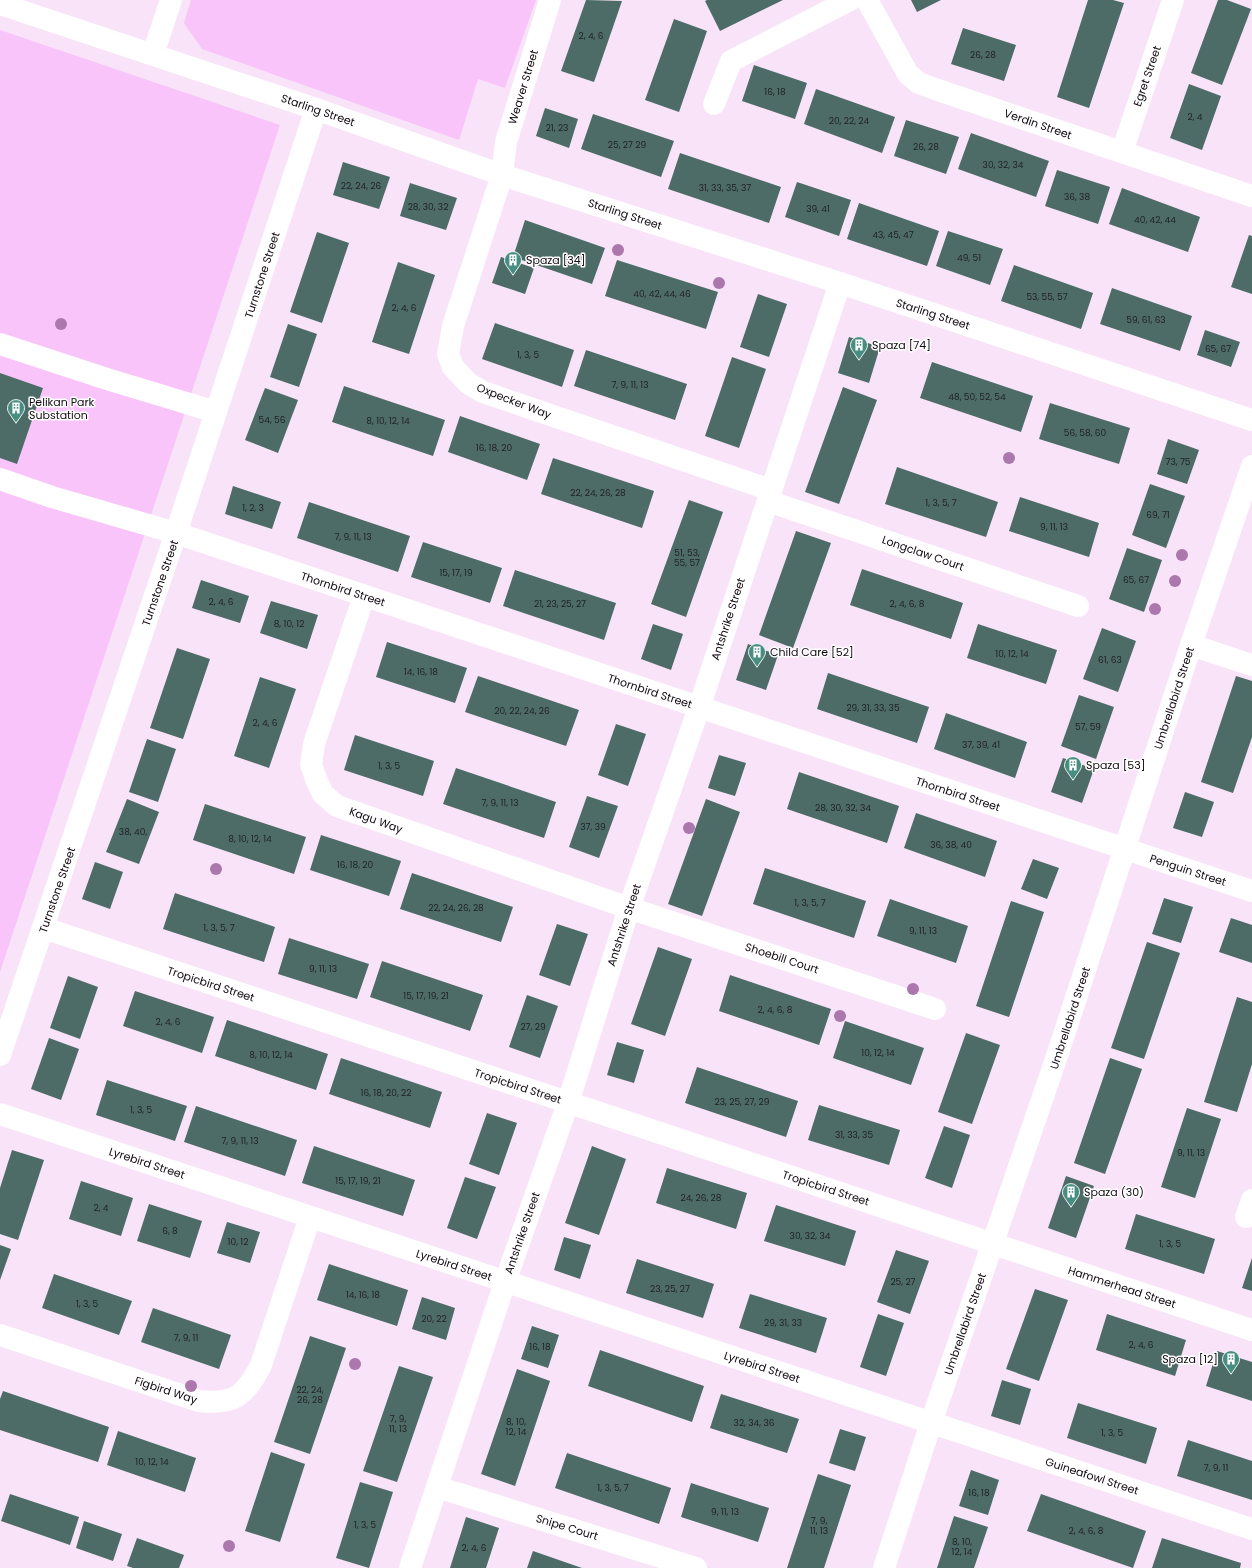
<svg xmlns="http://www.w3.org/2000/svg" width="1252" height="1568" font-family="Poppins,sans-serif">
<style>
.green{fill:#f9c4f9}
.building{fill:#4e6c67}
.lines{fill:none;stroke-linecap:round;stroke-linejoin:round}
.minor{stroke:#fff;stroke-width:22}
.tree{fill:#ab77ad}
.labels{text-anchor:middle;stroke-width:3;stroke-linejoin:round;paint-order:stroke}
.number-label{font-size:9px;fill:#202226}
.street-label{font-size:11px;fill:#100910;stroke:#fff}
.poi-label{font-size:11px;fill:#100910;stroke:#fff;text-anchor:start}
</style>
<rect width="100%" height="100%" fill="#f8e3f8"/>
<g class="green">
<polygon points="191,0 536,0 505,88 478,79 459,140 202,49 184,23"/>
<polygon points="0,30 280,125 0,972"/>
</g>
<g class="building">
<polygon points="586,0 622,1 594,82 561,71"/>
<polygon points="707,0 783,0 720,31 705,1"/>
<polygon points="911,0 941,0 917,12"/>
<polygon points="1088,0 1113,0 1124,3 1089,108 1057,97"/>
<polygon points="1218,0 1227,0 1251,9 1222,85 1191,73"/>
<polygon points="674,19 707,31 679,112 645,100"/>
<polygon points="963,28 1016,45 1004,81 951,64"/>
<polygon points="754,65 807,83 795,119 742,101"/>
<polygon points="1189,84 1221,96 1202,150 1170,138"/>
<polygon points="816,89 895,117 882,153 804,124"/>
<polygon points="545,108 578,119 569,148 536,136"/>
<polygon points="593,114 674,141 661,177 581,149"/>
<polygon points="906,120 959,137 946,174 894,156"/>
<polygon points="971,133 1049,161 1036,197 958,169"/>
<polygon points="680,153 781,187 769,223 668,189"/>
<polygon points="343,162 390,177 379,209 333,195"/>
<polygon points="1057,170 1110,187 1098,224 1045,206"/>
<polygon points="797,182 851,200 839,236 785,217"/>
<polygon points="410,183 457,198 446,230 400,216"/>
<polygon points="1122,188 1200,217 1188,252 1109,224"/>
<polygon points="859,203 939,231 927,266 847,239"/>
<polygon points="525,220 605,248 592,284 513,257"/>
<polygon points="948,231 1003,249 990,285 936,266"/>
<polygon points="317,232 349,243 322,323 290,312"/>
<polygon points="1249,235 1252,236 1252,294 1231,287"/>
<polygon points="501,257 534,268 525,294 492,283"/>
<polygon points="617,260 718,292 706,329 605,296"/>
<polygon points="398,262 435,275 409,354 372,342"/>
<polygon points="1014,265 1093,293 1081,329 1001,301"/>
<polygon points="1112,288 1192,316 1180,351 1100,324"/>
<polygon points="758,294 787,304 769,357 740,347"/>
<polygon points="495,323 574,350 562,387 482,359"/>
<polygon points="288,324 317,334 299,387 270,377"/>
<polygon points="1205,330 1240,342 1231,367 1197,355"/>
<polygon points="849,337 880,347 869,383 838,373"/>
<polygon points="586,350 687,384 675,420 574,386"/>
<polygon points="732,357 766,369 739,448 705,436"/>
<polygon points="932,362 1033,396 1021,432 920,398"/>
<polygon points="0,373 43,388 17,464 0,458"/>
<polygon points="344,386 445,420 433,456 332,422"/>
<polygon points="843,387 877,400 839,504 805,492"/>
<polygon points="265,388 298,400 278,453 245,440"/>
<polygon points="1050,403 1130,428 1119,464 1039,439"/>
<polygon points="460,416 540,444 527,480 448,452"/>
<polygon points="1168,439 1199,450 1187,484 1157,474"/>
<polygon points="553,458 654,491 642,528 541,494"/>
<polygon points="897,467 998,502 986,537 885,504"/>
<polygon points="1150,484 1185,496 1166,548 1132,535"/>
<polygon points="233,486 281,502 272,529 225,514"/>
<polygon points="1020,497 1099,523 1089,557 1009,531"/>
<polygon points="689,500 723,512 686,617 651,604"/>
<polygon points="309,502 410,536 398,572 297,538"/>
<polygon points="796,531 831,543 793,648 759,635"/>
<polygon points="423,542 502,568 490,603 411,577"/>
<polygon points="1127,548 1162,560 1144,612 1109,599"/>
<polygon points="862,569 963,603 951,639 850,605"/>
<polygon points="515,570 616,603 604,640 503,606"/>
<polygon points="201,580 249,596 240,623 192,608"/>
<polygon points="271,601 318,615 307,649 260,633"/>
<polygon points="653,624 683,634 671,670 641,659"/>
<polygon points="978,624 1057,650 1046,684 967,658"/>
<polygon points="1102,628 1136,641 1118,692 1083,679"/>
<polygon points="387,642 467,668 455,703 376,677"/>
<polygon points="748,644 778,655 766,690 736,680"/>
<polygon points="177,648 210,659 183,739 150,728"/>
<polygon points="828,673 929,707 917,743 817,709"/>
<polygon points="478,676 579,710 566,746 465,712"/>
<polygon points="1236,676 1252,681 1252,737 1233,793 1201,782"/>
<polygon points="260,677 296,689 269,768 234,756"/>
<polygon points="1079,695 1114,707 1096,759 1061,746"/>
<polygon points="946,713 1027,742 1015,778 934,749"/>
<polygon points="616,724 646,734 628,786 598,775"/>
<polygon points="355,735 434,761 423,796 344,770"/>
<polygon points="147,739 176,749 158,802 129,792"/>
<polygon points="719,755 746,763 735,796 708,788"/>
<polygon points="1063,758 1094,769 1082,803 1051,792"/>
<polygon points="456,768 556,802 544,838 443,804"/>
<polygon points="799,772 899,806 887,843 787,809"/>
<polygon points="1185,792 1214,802 1202,837 1173,828"/>
<polygon points="587,796 618,806 599,858 569,847"/>
<polygon points="127,799 159,812 139,864 106,852"/>
<polygon points="706,799 740,812 702,916 668,904"/>
<polygon points="205,804 306,837 294,874 193,840"/>
<polygon points="916,813 997,841 985,877 904,848"/>
<polygon points="321,835 401,861 389,896 310,870"/>
<polygon points="1033,859 1059,868 1047,899 1021,889"/>
<polygon points="95,862 123,872 110,909 82,899"/>
<polygon points="765,868 866,901 854,938 753,904"/>
<polygon points="412,873 513,907 501,942 400,909"/>
<polygon points="175,893 275,927 264,962 163,929"/>
<polygon points="1164,898 1193,907 1181,943 1152,934"/>
<polygon points="890,899 968,926 956,963 877,936"/>
<polygon points="1011,901 1044,912 1009,1017 976,1006"/>
<polygon points="1231,918 1252,925 1252,963 1219,952"/>
<polygon points="557,924 588,934 570,986 539,975"/>
<polygon points="289,938 369,964 357,999 278,974"/>
<polygon points="1147,942 1180,953 1144,1059 1111,1048"/>
<polygon points="658,947 692,959 665,1036 631,1024"/>
<polygon points="382,961 483,995 470,1031 370,997"/>
<polygon points="730,975 831,1009 819,1045 719,1011"/>
<polygon points="68,976 98,987 80,1039 50,1028"/>
<polygon points="135,991 214,1017 202,1053 123,1026"/>
<polygon points="527,995 558,1006 540,1058 509,1047"/>
<polygon points="1237,997 1252,1002 1252,1064 1237,1112 1204,1102"/>
<polygon points="227,1020 328,1054 316,1090 215,1056"/>
<polygon points="845,1021 924,1048 911,1085 833,1058"/>
<polygon points="966,1033 1000,1045 972,1124 938,1112"/>
<polygon points="49,1038 79,1049 61,1100 31,1089"/>
<polygon points="617,1042 644,1050 634,1083 607,1075"/>
<polygon points="341,1058 442,1092 430,1128 329,1094"/>
<polygon points="1110,1058 1142,1069 1105,1174 1074,1163"/>
<polygon points="697,1067 798,1101 786,1137 685,1103"/>
<polygon points="107,1080 187,1106 175,1141 96,1115"/>
<polygon points="819,1105 900,1130 889,1165 808,1140"/>
<polygon points="196,1106 297,1140 285,1176 184,1142"/>
<polygon points="1187,1108 1221,1119 1195,1198 1161,1187"/>
<polygon points="487,1113 517,1123 499,1175 469,1164"/>
<polygon points="944,1126 970,1135 952,1188 925,1178"/>
<polygon points="314,1146 415,1180 403,1216 302,1183"/>
<polygon points="592,1146 626,1159 599,1235 565,1223"/>
<polygon points="12,1150 44,1160 18,1240 0,1234 0,1188"/>
<polygon points="667,1168 747,1193 736,1229 656,1203"/>
<polygon points="1066,1176 1094,1186 1076,1238 1048,1228"/>
<polygon points="465,1177 496,1187 477,1239 447,1228"/>
<polygon points="81,1181 133,1198 121,1236 69,1219"/>
<polygon points="149,1204 202,1221 190,1258 137,1241"/>
<polygon points="776,1205 856,1231 845,1266 764,1241"/>
<polygon points="1136,1214 1215,1239 1204,1274 1125,1249"/>
<polygon points="227,1222 260,1232 250,1263 217,1253"/>
<polygon points="564,1237 591,1245 580,1279 554,1270"/>
<polygon points="0,1245 11,1249 0,1280"/>
<polygon points="896,1250 929,1261 910,1314 877,1302"/>
<polygon points="1252,1258 1252,1291 1242,1288"/>
<polygon points="637,1259 714,1284 703,1318 626,1293"/>
<polygon points="329,1264 408,1290 397,1326 317,1300"/>
<polygon points="54,1274 132,1301 119,1335 42,1308"/>
<polygon points="1035,1289 1068,1300 1039,1381 1006,1369"/>
<polygon points="750,1294 827,1318 816,1353 739,1328"/>
<polygon points="422,1297 455,1308 446,1340 412,1329"/>
<polygon points="153,1308 231,1335 219,1369 141,1342"/>
<polygon points="878,1314 904,1323 886,1376 860,1367"/>
<polygon points="1107,1314 1186,1340 1175,1376 1096,1350"/>
<polygon points="532,1326 559,1335 548,1368 521,1359"/>
<polygon points="310,1336 346,1348 310,1454 274,1442"/>
<polygon points="600,1350 704,1386 692,1422 588,1386"/>
<polygon points="1217,1351 1252,1362 1252,1401 1206,1386"/>
<polygon points="399,1366 433,1377 397,1482 363,1471"/>
<polygon points="517,1369 550,1381 515,1486 481,1474"/>
<polygon points="1002,1380 1031,1389 1020,1425 991,1416"/>
<polygon points="3,1391 109,1427 98,1462 0,1430 0,1399"/>
<polygon points="721,1394 799,1419 787,1453 710,1428"/>
<polygon points="1078,1403 1157,1428 1146,1464 1067,1438"/>
<polygon points="840,1429 866,1437 855,1471 829,1463"/>
<polygon points="118,1431 196,1458 185,1492 107,1465"/>
<polygon points="1188,1440 1252,1461 1252,1500 1177,1476"/>
<polygon points="271,1452 305,1464 280,1542 245,1531"/>
<polygon points="567,1453 671,1488 659,1524 555,1488"/>
<polygon points="971,1470 999,1480 988,1515 959,1506"/>
<polygon points="818,1474 851,1485 824,1568 787,1568"/>
<polygon points="360,1482 393,1492 369,1568 336,1558"/>
<polygon points="691,1483 769,1508 758,1542 681,1517"/>
<polygon points="10,1494 79,1517 70,1545 1,1521"/>
<polygon points="1041,1494 1146,1531 1133,1568 1027,1531"/>
<polygon points="954,1516 988,1527 974,1568 937,1568"/>
<polygon points="466,1517 499,1528 486,1568 450,1568"/>
<polygon points="84,1521 122,1534 113,1561 76,1548"/>
<polygon points="137,1538 184,1555 179,1568 133,1568 127,1566"/>
<polygon points="1162,1538 1241,1563 1240,1568 1152,1568"/>
<polygon points="533,1551 582,1568 527,1568"/>
</g>
<g class="lines">
<g class="minor">
<polyline points="550,0 506,142 502,175 453,326 448,354 453,367 468,383 483,392 771,490"/>
<polyline points="867,0 908,74 919,83 935,89 1252,196"/>
<polyline points="0,4 316,109 502,175 840,283 1252,420"/>
<polyline points="153,54 171,0"/>
<polyline points="714,104 731,61 850,0"/>
<polyline points="1122,152 1173,0"/>
<polyline points="0,344 107,379 216,412"/>
<polyline points="0,479 52,497 176,533 1252,891"/>
<polyline points="768,501 1078,606"/>
<polyline points="364,596 314,744 311,764 316,779 323,794 337,806 629,908 935,1009"/>
<polyline points="1191,645 1252,665"/>
<polyline points="44,928 1252,1330"/>
<polyline points="0,1055 176,533 316,109"/>
<polyline points="0,1114 1252,1529"/>
<polyline points="1246,1217 1252,1200"/>
<path d="M0 1335 199 1401C234 1405 245 1396 261 1365L310 1217"/>
<polyline points="437,1487 696,1568"/>
<polyline points="410,1568 505,1282 568,1103 629,908 699,708 840,283"/>
<polyline points="884,1568 931,1423 1058,1053 1191,645 1252,466"/>
</g>
</g>
<g class="tree">
<circle cx="618" cy="250" r="6"/>
<circle cx="719" cy="283" r="6"/>
<circle cx="61" cy="324" r="6"/>
<circle cx="1009" cy="458" r="6"/>
<circle cx="1182" cy="555" r="6"/>
<circle cx="1175" cy="581" r="6"/>
<circle cx="1155" cy="609" r="6"/>
<circle cx="689" cy="828" r="6"/>
<circle cx="216" cy="869" r="6"/>
<circle cx="913" cy="989" r="6"/>
<circle cx="840" cy="1016" r="6"/>
<circle cx="355" cy="1364" r="6"/>
<circle cx="191" cy="1386" r="6"/>
<circle cx="229" cy="1546" r="6"/>
</g>
<defs>
<g id="building-pin" transform="scale(0.9)"><path d="M0 17L-7.5 6A9.5 9.5 0 1 1 7.5 6Z" fill="#488d82" stroke="#fff"/><path d="M-4-6H4V6H1V3H-1V6H-4ZM-2.5-4.3h1.7v1.8h-1.7ZM.8-4.3h1.7v1.8H.8ZM-2.5-1h1.7V.8h-1.7ZM.8-1h1.7V.8H.8Z" fill="#fff"/></g>
</defs>
<g fill-rule="evenodd">
<use href="#building-pin" x="513" y="260"/>
<use href="#building-pin" x="859" y="345"/>
<use href="#building-pin" x="16" y="408"/>
<use href="#building-pin" x="757" y="652"/>
<use href="#building-pin" x="1073" y="765"/>
<use href="#building-pin" x="1071" y="1192"/>
<use href="#building-pin" x="1231" y="1359"/>
</g>
<g class="labels">
<g class="number-label">
<text x="591" y="39">2, 4, 6</text>
<text x="983" y="58">26, 28</text>
<text x="775" y="95">16, 18</text>
<text x="1195" y="120">2, 4</text>
<text x="849" y="124">20, 22, 24</text>
<text x="557" y="131">21, 23</text>
<text x="627" y="148">25, 27 29</text>
<text x="926" y="150">26, 28</text>
<text x="1003" y="168">30, 32, 34</text>
<text x="361" y="189">22, 24, 26</text>
<text x="725" y="191">31, 33, 35, 37</text>
<text x="1077" y="200">36, 38</text>
<text x="428" y="210">28, 30, 32</text>
<text x="818" y="212">39, 41</text>
<text x="1155" y="223">40, 42, 44</text>
<text x="893" y="238">43, 45, 47</text>
<text x="969" y="261">49, 51</text>
<text x="662" y="297">40, 42, 44, 46</text>
<text x="1047" y="300">53, 55, 57</text>
<text x="404" y="311">2, 4, 6</text>
<text x="1146" y="323">59, 61, 63</text>
<text x="1218" y="352">65, 67</text>
<text x="528" y="358">1, 3, 5</text>
<text x="630" y="388">7, 9, 11, 13</text>
<text x="977" y="400">48, 50, 52, 54</text>
<text x="272" y="423">54, 56</text>
<text x="388" y="424">8, 10, 12, 14</text>
<text x="1085" y="436">56, 58, 60</text>
<text x="494" y="451">16, 18, 20</text>
<text x="1178" y="465">73, 75</text>
<text x="598" y="496">22, 24, 26, 28</text>
<text x="941" y="506">1, 3, 5, 7</text>
<text x="253" y="511">1, 2, 3</text>
<text x="1158" y="518">69, 71</text>
<text x="1054" y="530">9, 11, 13</text>
<text x="353" y="540">7, 9, 11, 13</text>
<text x="687" y="556">51, 53,<tspan x="687" dy="10">55, 57</tspan></text>
<text x="456" y="576">15, 17, 19</text>
<text x="1136" y="583">65, 67</text>
<text x="221" y="605">2, 4, 6</text>
<text x="560" y="607">21, 23, 25, 27</text>
<text x="907" y="607">2, 4, 6, 8</text>
<text x="289" y="627">8, 10, 12</text>
<text x="1012" y="657">10, 12, 14</text>
<text x="1110" y="663">61, 63</text>
<text x="421" y="675">14, 16, 18</text>
<text x="873" y="711">29, 31, 33, 35</text>
<text x="522" y="714">20, 22, 24, 26</text>
<text x="265" y="726">2, 4, 6</text>
<text x="1088" y="730">57, 59</text>
<text x="981" y="748">37, 39, 41</text>
<text x="389" y="769">1, 3, 5</text>
<text x="500" y="806">7, 9, 11, 13</text>
<text x="843" y="811">28, 30, 32, 34</text>
<text x="593" y="830">37, 39</text>
<text x="133" y="835">38, 40,</text>
<text x="250" y="842">8, 10, 12, 14</text>
<text x="951" y="848">36, 38, 40</text>
<text x="355" y="868">16, 18, 20</text>
<text x="810" y="906">1, 3, 5, 7</text>
<text x="456" y="911">22, 24, 26, 28</text>
<text x="219" y="931">1, 3, 5, 7</text>
<text x="923" y="934">9, 11, 13</text>
<text x="323" y="972">9, 11, 13</text>
<text x="426" y="999">15, 17, 19, 21</text>
<text x="775" y="1013">2, 4, 6, 8</text>
<text x="168" y="1025">2, 4, 6</text>
<text x="533" y="1030">27, 29</text>
<text x="878" y="1056">10, 12, 14</text>
<text x="271" y="1058">8, 10, 12, 14</text>
<text x="386" y="1096">16, 18, 20, 22</text>
<text x="742" y="1105">23, 25, 27, 29</text>
<text x="141" y="1113">1, 3, 5</text>
<text x="854" y="1138">31, 33, 35</text>
<text x="240" y="1144">7, 9, 11, 13</text>
<text x="1191" y="1156">9, 11, 13</text>
<text x="358" y="1184">15, 17, 19, 21</text>
<text x="701" y="1201">24, 26, 28</text>
<text x="101" y="1211">2, 4</text>
<text x="170" y="1234">6, 8</text>
<text x="810" y="1239">30, 32, 34</text>
<text x="238" y="1245">10, 12</text>
<text x="1170" y="1247">1, 3, 5</text>
<text x="903" y="1285">25, 27</text>
<text x="670" y="1292">23, 25, 27</text>
<text x="363" y="1298">14, 16, 18</text>
<text x="87" y="1307">1, 3, 5</text>
<text x="434" y="1322">20, 22</text>
<text x="783" y="1326">29, 31, 33</text>
<text x="186" y="1341">7, 9, 11</text>
<text x="1141" y="1348">2, 4, 6</text>
<text x="540" y="1350">16, 18</text>
<text x="310" y="1393">22, 24,<tspan x="310" dy="10">26, 28</tspan></text>
<text x="398" y="1422">7, 9,<tspan x="398" dy="10">11, 13</tspan></text>
<text x="516" y="1425">8, 10,<tspan x="516" dy="10">12, 14</tspan></text>
<text x="754" y="1426">32, 34, 36</text>
<text x="1112" y="1436">1, 3, 5</text>
<text x="152" y="1465">10, 12, 14</text>
<text x="1216" y="1471">7, 9, 11</text>
<text x="613" y="1491">1, 3, 5, 7</text>
<text x="979" y="1496">16, 18</text>
<text x="725" y="1515">9, 11, 13</text>
<text x="819" y="1524">7, 9,<tspan x="819" dy="10">11, 13</tspan></text>
<text x="365" y="1528">1, 3, 5</text>
<text x="1086" y="1534">2, 4, 6, 8</text>
<text x="962" y="1545">8, 10,<tspan x="962" dy="10">12, 14</tspan></text>
<text x="474" y="1551">2, 4, 6</text>
</g>
<g class="street-label">
<text transform="translate(1147 76) rotate(-71)" y="4">Egret Street</text>
<text transform="translate(523 87) rotate(-73)" y="4">Weaver Street</text>
<text transform="translate(318 110) rotate(19)" y="4">Starling Street</text>
<text transform="translate(1038 124) rotate(19)" y="4">Verdin Street</text>
<text transform="translate(625 214) rotate(18)" y="4">Starling Street</text>
<text transform="translate(262 275) rotate(-72)" y="4">Turnstone Street</text>
<text transform="translate(933 314) rotate(18)" y="4">Starling Street</text>
<text transform="translate(514 401) rotate(21)" y="4">Oxpecker Way</text>
<text transform="translate(923 553) rotate(19)" y="4">Longclaw Court</text>
<text transform="translate(160 583) rotate(-71)" y="4">Turnstone Street</text>
<text transform="translate(343 589) rotate(18)" y="4">Thornbird Street</text>
<text transform="translate(728 619) rotate(-72)" y="4">Antshrike Street</text>
<text transform="translate(650 691) rotate(18)" y="4">Thornbird Street</text>
<text transform="translate(1174 698) rotate(-72)" y="4">Umbrellabird Street</text>
<text transform="translate(958 794) rotate(18)" y="4">Thornbird Street</text>
<text transform="translate(376 820) rotate(20)" y="4">Kagu Way</text>
<text transform="translate(1188 870) rotate(18)" y="4">Penguin Street</text>
<text transform="translate(57 890) rotate(-71)" y="4">Turnstone Street</text>
<text transform="translate(624 925) rotate(-72)" y="4">Antshrike Street</text>
<text transform="translate(782 958) rotate(18)" y="4">Shoebill Court</text>
<text transform="translate(211 984) rotate(18)" y="4">Tropicbird Street</text>
<text transform="translate(1070 1018) rotate(-72)" y="4">Umbrellabird Street</text>
<text transform="translate(518 1086) rotate(18)" y="4">Tropicbird Street</text>
<text transform="translate(147 1163) rotate(18)" y="4">Lyrebird Street</text>
<text transform="translate(826 1188) rotate(18)" y="4">Tropicbird Street</text>
<text transform="translate(522 1233) rotate(-71)" y="4">Antshrike Street</text>
<text transform="translate(454 1265) rotate(18)" y="4">Lyrebird Street</text>
<text transform="translate(1122 1287) rotate(18)" y="4">Hammerhead Street</text>
<text transform="translate(965 1324) rotate(-71)" y="4">Umbrellabird Street</text>
<text transform="translate(762 1367) rotate(18)" y="4">Lyrebird Street</text>
<text transform="translate(166 1390) rotate(18)" y="4">Figbird Way</text>
<text transform="translate(1092 1476) rotate(18)" y="4">Guineafowl Street</text>
<text transform="translate(567 1527) rotate(17)" y="4">Snipe Court</text>
</g>
<g class="poi-label">
<text x="526" y="264">Spaza [34]</text>
<text x="872" y="349">Spaza [74]</text>
<text x="29" y="406">Pelikan Park<tspan x="29" dy="13">Substation</tspan></text>
<text x="770" y="656">Child Care [52]</text>
<text x="1086" y="769">Spaza [53]</text>
<text x="1084" y="1196">Spaza (30)</text>
<text x="1218" y="1363" text-anchor="end">Spaza [12]</text>
</g>
</g>
</svg>
